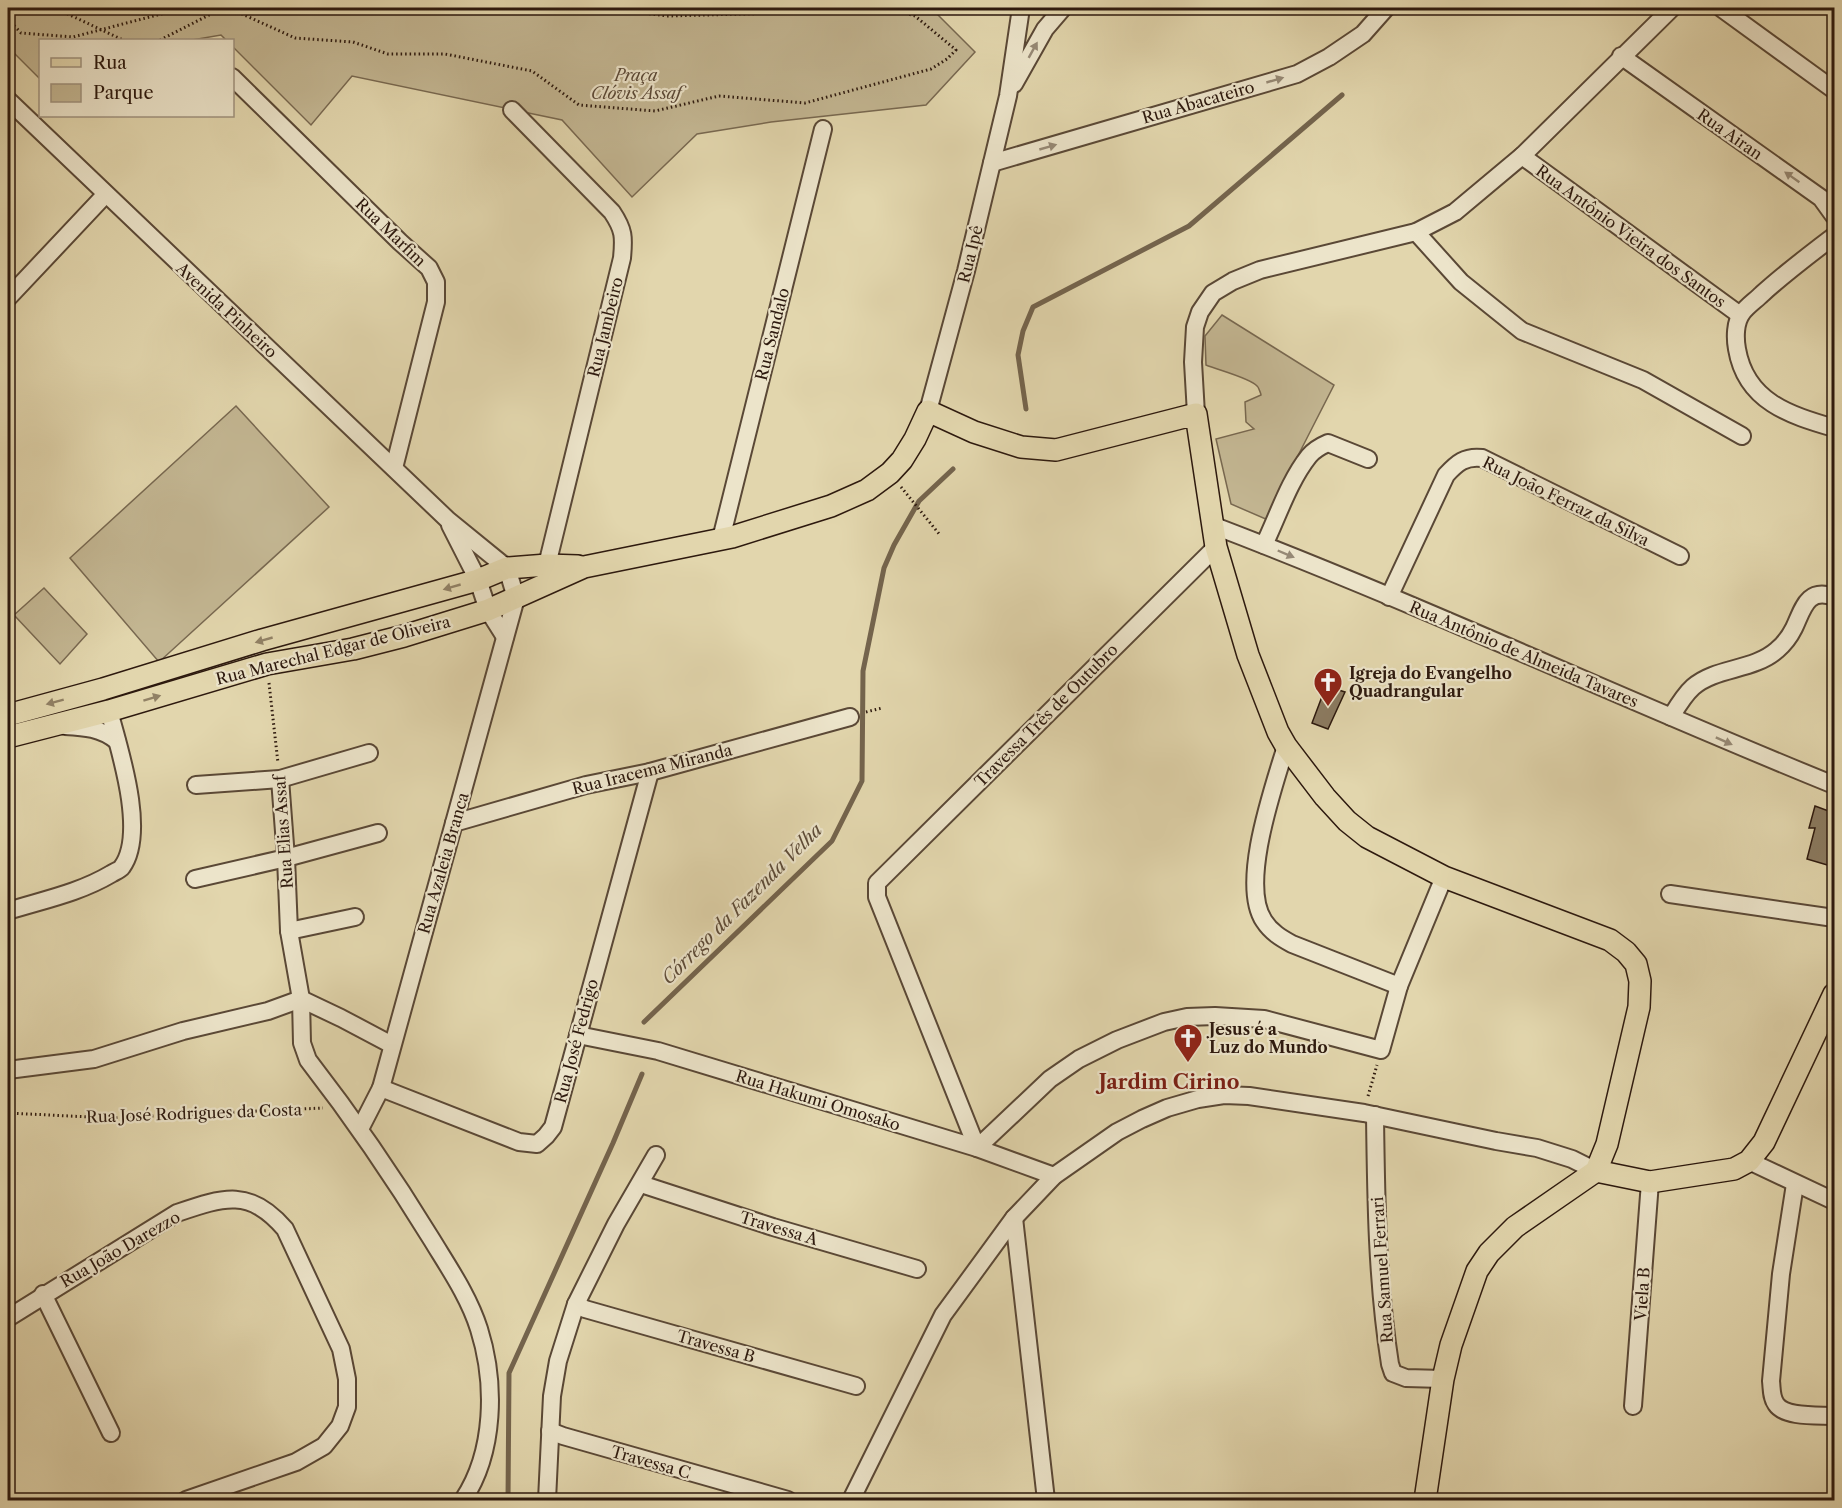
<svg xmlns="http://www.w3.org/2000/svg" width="1842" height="1508" font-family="'Libre Caslon Text',serif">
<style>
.green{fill:#c3b692;stroke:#786850;stroke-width:1.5}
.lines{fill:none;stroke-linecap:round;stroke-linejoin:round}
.stream{stroke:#74644d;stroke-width:5}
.building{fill:#8b7b61;stroke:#2d190e;stroke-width:1.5}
.minor-casing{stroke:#5a4836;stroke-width:20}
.major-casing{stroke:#2d190e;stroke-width:24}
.path{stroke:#2d190e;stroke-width:3;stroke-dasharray:1.5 3;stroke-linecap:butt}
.minor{stroke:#ece4ca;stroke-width:16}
.major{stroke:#e2d6ad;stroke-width:21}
.oneway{fill:#968975}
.oneway2{fill:#918165}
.labels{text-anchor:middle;stroke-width:4.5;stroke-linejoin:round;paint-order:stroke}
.park-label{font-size:16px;font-style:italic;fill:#5a4836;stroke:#ece4ca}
.street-label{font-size:16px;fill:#2d190e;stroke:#ece4ca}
.poi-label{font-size:16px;font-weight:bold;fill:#2d190e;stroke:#ece4ca;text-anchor:start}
.water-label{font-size:18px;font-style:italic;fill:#5d4b38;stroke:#ece4ca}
.quarter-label{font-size:20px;font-weight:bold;fill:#7a1f14;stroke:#ece4ca}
</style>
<rect width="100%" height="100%" fill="#e2d6ad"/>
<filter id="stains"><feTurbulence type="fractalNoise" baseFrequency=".00333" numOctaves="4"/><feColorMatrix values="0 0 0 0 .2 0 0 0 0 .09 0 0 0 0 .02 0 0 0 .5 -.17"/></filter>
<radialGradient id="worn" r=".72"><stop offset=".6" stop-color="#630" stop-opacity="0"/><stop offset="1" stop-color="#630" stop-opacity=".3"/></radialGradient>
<g class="green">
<polygon points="8,8 931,8 975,52 926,105 771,122 697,134 632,197 562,120 352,76 311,125 233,47 232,40 226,40 221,35 192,40 40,40 40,79 8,47"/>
<path d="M1222 315 1334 385 1284 483 1268 520 1231 504 1216 439 1254 429 1246 422 1245 402 1261 395C1261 394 1258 386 1257 386 1250 378 1218 370 1206 365L1205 336Z"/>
<polygon points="236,406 329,507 159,662 70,558"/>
<polygon points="44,588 87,634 60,664 14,615"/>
</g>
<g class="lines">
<g class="stream">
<polyline points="1026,409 1018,355 1023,331 1033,307 1189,226 1342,95"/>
<polyline points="644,1022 832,841 862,781 863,671 884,568 894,545 919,501 953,469"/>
<polyline points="508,1500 509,1373 613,1143 642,1074"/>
</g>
</g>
<g class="building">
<polygon points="1326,686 1345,692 1328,729 1312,723"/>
<polygon points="1815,806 1834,813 1834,867 1807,859 1815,828 1809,828"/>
</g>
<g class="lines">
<g class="minor-casing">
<g id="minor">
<polyline points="1721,8 1834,90"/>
<polyline points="1621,56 1821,198 1834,216"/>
<polyline points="232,77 400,242 429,268 436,282 436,302 394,468"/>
<polyline points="1014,84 1045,29 1063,8"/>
<polyline points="8,100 448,520 507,568 516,598 381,1088 360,1129"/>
<path d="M512 110 612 212C624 230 624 237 622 258L547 565 548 575"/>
<polyline points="1522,156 1740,315"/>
<polyline points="992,163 1297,74 1329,57 1363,34 1386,8"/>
<polyline points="1416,232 1461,282 1522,331 1643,380 1742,436"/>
<path d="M1834 236C1809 255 1785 273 1762 294 1756 300 1747 306 1742 313 1735 322 1735 338 1737 349 1746 402 1790 415 1834 428"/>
<polyline points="8,298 105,195"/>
<polyline points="928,411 966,271 1008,96 1021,8"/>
<polyline points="1196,414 1193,362 1195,327 1200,312 1213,293 1233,281 1260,270 1416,232 1455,212 1522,156 1672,8"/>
<polyline points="450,525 478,580 488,610 505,637"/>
<path d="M1212 525C1422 605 1626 701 1834 785"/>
<polyline points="721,539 823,129"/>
<path d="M1264 545C1278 516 1289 481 1309 456 1314 450 1321 446 1328 443L1368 459"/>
<polyline points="1216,547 877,883 877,897 977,1148 1050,1079 1079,1059 1117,1040 1164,1022 1187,1017 1215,1016 1264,1019 1381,1050 1399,986 1444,877"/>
<path d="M1389 597 1446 475C1457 463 1465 456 1482 458L1680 556"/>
<path d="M1671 717C1677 707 1684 695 1693 687 1716 667 1753 671 1777 650 1783 645 1790 636 1794 628 1803 609 1807 587 1834 597"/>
<path d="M65 726C85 727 101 728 117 741"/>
<path d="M1286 746C1274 786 1239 884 1264 921 1271 932 1281 938 1292 944L1399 986"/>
<path d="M280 779 286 858 289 931 301 999 302 1043 308 1060C353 1118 394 1178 432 1240 449 1268 469 1297 479 1329 496 1383 495 1452 463 1500"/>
<polyline points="196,785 280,779 369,753"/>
<polyline points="454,823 586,785 650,772 850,717"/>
<polyline points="195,879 286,858 378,833"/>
<polyline points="1670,894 1834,918"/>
<path d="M8 911C43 900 79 893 111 874 114 872 120 870 122 867 147 833 119 748 109 711"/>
<polyline points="289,931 355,917"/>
<polyline points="578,1035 658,1051 977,1148 1054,1176"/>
<polyline points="8,1070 94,1059 183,1031 268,1011 301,999 341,1018 392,1045"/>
<polyline points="381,1088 519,1142 537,1144 546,1136 553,1127 650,772"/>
<path d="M1375 1115C1376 1198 1377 1282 1390 1364L1393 1373 1406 1378 1443 1379"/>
<polyline points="1749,1161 1834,1201"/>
<polyline points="641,1184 773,1227 917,1269"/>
<path d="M1795 1184 1781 1274 1771 1381C1772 1389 1771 1397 1776 1404 1785 1418 1819 1415 1834 1416"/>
<polyline points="1014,1218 1046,1500"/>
<polyline points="43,1294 111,1433"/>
<polyline points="576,1304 585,1309 856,1386"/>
<path d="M8 1318 177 1213C224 1197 250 1188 285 1229L341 1349 347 1379V1407L340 1426 324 1446 296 1462 186 1500"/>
<polyline points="1633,1406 1650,1182"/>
<polyline points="550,1431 563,1436 788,1500"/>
<polyline points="547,1500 552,1396 558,1361 576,1304 616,1224 656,1155"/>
<polyline points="851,1500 943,1315 1014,1218 1054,1176 1117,1132 1142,1119 1167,1108 1198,1099 1224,1095 1249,1096 1364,1113 1496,1141 1537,1148 1572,1159 1596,1171"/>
</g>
</g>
<g class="major-casing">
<g id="major">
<polyline points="8,715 103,689 262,640 478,580 507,568 547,565 578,566"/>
<polyline points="8,737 109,711 267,664 353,649 404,636 488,610 584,567 732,537 831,506 867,490 890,473 902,460 915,439 928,411 974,432 1021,447 1056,450 1196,414 1216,547 1248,655 1278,732 1286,746 1325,797 1347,821 1367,837 1444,877 1610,940 1626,952 1636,964 1640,981 1639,1007 1607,1144 1596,1171 1515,1227 1489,1253 1477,1271 1451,1345 1443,1379 1425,1500"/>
<polyline points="1596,1171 1650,1182 1734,1169 1749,1161 1764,1142 1773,1123 1834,994"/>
</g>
</g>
<g class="path">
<polyline points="55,8 123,40"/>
<polyline points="8,19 21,33 73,37 184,8 212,13"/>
<polyline points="160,40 213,13 229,8 295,38 353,42 388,54 445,54 532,71 579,105 655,111 719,96 805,103 931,69 947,59 956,50 915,16 894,10 667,16 604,8"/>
<polyline points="901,487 940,535"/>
<polyline points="269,683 278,763"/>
<polyline points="866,712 882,708"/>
<polyline points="1368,1096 1377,1065"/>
<polyline points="8,1113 110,1118 323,1108"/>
</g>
<use href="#minor" class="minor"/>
<use href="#major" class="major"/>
</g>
<defs><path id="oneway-solid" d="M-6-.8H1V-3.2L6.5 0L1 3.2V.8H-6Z" transform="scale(1.5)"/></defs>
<g class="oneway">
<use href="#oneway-solid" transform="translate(1033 50) rotate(-61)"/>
<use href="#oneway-solid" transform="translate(1275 80) rotate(-16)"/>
<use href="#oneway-solid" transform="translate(1048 147) rotate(-16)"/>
<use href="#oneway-solid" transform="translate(1792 177) rotate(-145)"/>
<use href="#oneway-solid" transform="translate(1286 554) rotate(23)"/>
<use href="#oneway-solid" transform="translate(1724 741) rotate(24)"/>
</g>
<g class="oneway2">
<use href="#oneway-solid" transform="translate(452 587) rotate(164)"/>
<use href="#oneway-solid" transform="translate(264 640) rotate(164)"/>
<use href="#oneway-solid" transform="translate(152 698) rotate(-17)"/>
<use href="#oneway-solid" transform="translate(55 702) rotate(165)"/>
</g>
<defs>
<g id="church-pin" transform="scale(1.5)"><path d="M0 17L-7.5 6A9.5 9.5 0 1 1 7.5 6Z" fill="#8f2418" stroke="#ece4ca"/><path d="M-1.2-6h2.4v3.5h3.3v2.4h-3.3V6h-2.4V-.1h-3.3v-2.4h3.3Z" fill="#fff"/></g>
</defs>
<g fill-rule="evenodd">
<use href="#church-pin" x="1328" y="682"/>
<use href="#church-pin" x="1188" y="1038"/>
</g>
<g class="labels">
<g class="park-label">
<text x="636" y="81">Praça<tspan x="636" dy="18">Clóvis Assaf</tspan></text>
</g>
<g class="street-label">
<text transform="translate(1198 102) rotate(-16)" y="6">Rua Abacateiro</text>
<text transform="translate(1730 134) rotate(35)" y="6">Rua Airan</text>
<text transform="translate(391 232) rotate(44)" y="6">Rua Marfim</text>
<text transform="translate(1631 236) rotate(36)" y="6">Rua Antônio Vieira dos Santos</text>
<text transform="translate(970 254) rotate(-76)" y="6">Rua Ipê</text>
<text transform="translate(227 310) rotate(43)" y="6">Avenida Pinheiro</text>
<text transform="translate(605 327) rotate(-76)" y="6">Rua Jambeiro</text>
<text transform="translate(772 334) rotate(-76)" y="6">Rua Sandalo</text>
<text transform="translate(1566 501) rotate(26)" y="6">Rua João Ferraz da Silva</text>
<text transform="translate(333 650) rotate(-14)" y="6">Rua Marechal Edgar de Oliveira</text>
<text transform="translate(1524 654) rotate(23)" y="6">Rua Antônio de Almeida Tavares</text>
<text transform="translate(1046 715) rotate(-45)" y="6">Travessa Três de Outubro</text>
<text transform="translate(652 769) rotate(-14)" y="6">Rua Iracema Miranda</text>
<text transform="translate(283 832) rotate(-94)" y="6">Rua Elias Assaf</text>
<text transform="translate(443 863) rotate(-74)" y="6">Rua Azaleia Branca</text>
<text transform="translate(576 1041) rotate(-75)" y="6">Rua José Fedrigo</text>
<text transform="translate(818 1100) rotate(17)" y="6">Rua Hakumi Omosako</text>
<text transform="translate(194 1113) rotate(-2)" y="6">Rua José Rodrigues da Costa</text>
<text transform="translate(779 1228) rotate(17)" y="6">Travessa A</text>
<text transform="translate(120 1249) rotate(-30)" y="6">Rua João Darezzo</text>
<text transform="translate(1382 1270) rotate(-94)" y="6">Rua Samuel Ferrari</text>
<text transform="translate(1642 1294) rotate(-86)" y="6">Viela B</text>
<text transform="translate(716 1346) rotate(16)" y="6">Travessa B</text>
<text transform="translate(651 1462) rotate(16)" y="6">Travessa C</text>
</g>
<g class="poi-label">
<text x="1349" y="679">Igreja do Evangelho<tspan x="1349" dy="18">Quadrangular</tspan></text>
<text x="1209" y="1035">Jesus é a<tspan x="1209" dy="18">Luz do Mundo</tspan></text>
</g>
<g class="water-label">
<text transform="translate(742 904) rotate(-45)" y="6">Córrego da Fazenda Velha</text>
</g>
<g class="quarter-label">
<text x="1169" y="1089">Jardim Cirino</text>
</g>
</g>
<rect width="1842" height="1508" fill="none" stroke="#e2d6ad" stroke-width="30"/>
<rect x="9" y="9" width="1824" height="1490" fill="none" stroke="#2d190e" stroke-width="3"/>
<rect x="15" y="15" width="1812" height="1478" fill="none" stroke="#2d190e" stroke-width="1.5"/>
<rect x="39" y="39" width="195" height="78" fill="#ece4ca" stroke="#a0937f" stroke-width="1.5"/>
<rect x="51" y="58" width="30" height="9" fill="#e2d6ad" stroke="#a0937f" stroke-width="1.5"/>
<text x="93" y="69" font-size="18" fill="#2d190e">Rua</text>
<rect x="51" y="84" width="30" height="18" fill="#c3b692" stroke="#a0937f" stroke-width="1.5"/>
<text x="93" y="99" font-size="18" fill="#2d190e">Parque</text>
<rect width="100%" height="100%" filter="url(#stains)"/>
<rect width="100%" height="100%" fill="url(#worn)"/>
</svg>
